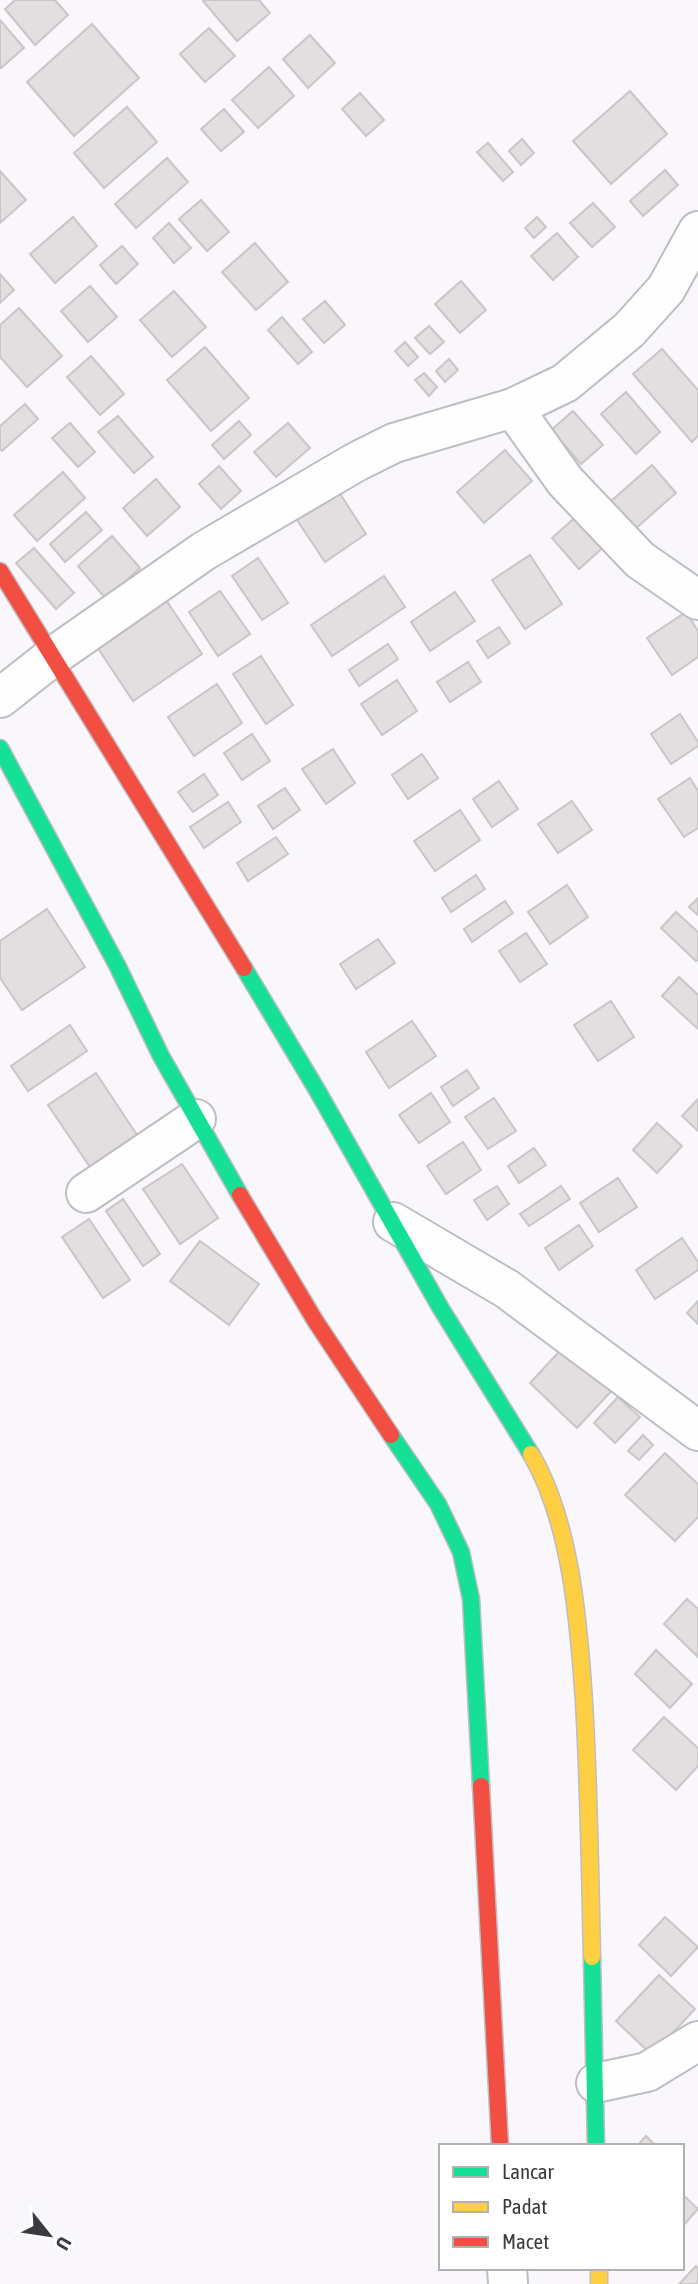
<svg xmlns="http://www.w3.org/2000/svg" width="698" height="2284" font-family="'Asap Condensed',sans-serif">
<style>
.building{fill:#e3dfe1;stroke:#c9c6c7;stroke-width:2}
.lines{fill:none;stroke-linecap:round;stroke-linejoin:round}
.street-casing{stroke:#bfbdc1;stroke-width:42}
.fast-casing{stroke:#bfbdc1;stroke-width:19}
.slow-casing{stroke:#bfbdc1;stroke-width:19}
.jam-casing{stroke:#bfbdc1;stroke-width:19}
.street{stroke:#fefeff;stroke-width:38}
.fast{stroke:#16e098;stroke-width:16}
.slow{stroke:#ffcf43;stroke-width:16}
.jam{stroke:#f24e42;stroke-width:16}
</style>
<rect width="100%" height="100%" fill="#f9f7fc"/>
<g class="building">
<polygon points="15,0 55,0 68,15 35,45 5,9"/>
<polygon points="204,0 259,0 270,13 237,41 203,1"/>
<polygon points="0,20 24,48 1,68 0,68"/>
<polygon points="92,24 139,78 74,136 27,82"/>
<polygon points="209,28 235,56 205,82 180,54"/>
<polygon points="310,35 335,63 308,88 283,59"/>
<polygon points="269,67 294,96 258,128 232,100"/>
<polygon points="630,91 667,134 611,184 573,141"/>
<polygon points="360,93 384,120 366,136 342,109"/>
<polygon points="127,107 157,142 104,188 74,153"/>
<polygon points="224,109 244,132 221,151 201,129"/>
<polygon points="522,139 534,153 521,165 509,151"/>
<polygon points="488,143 513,172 503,181 477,152"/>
<polygon points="167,158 188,182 136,228 115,204"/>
<polygon points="665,170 678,185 643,216 630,201"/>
<polygon points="0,171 26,200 0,223"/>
<polygon points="201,200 229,232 207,251 179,219"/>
<polygon points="593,203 615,227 592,247 570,223"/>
<polygon points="73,217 97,246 55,283 30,254"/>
<polygon points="537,217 546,227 534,238 525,228"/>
<polygon points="169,223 191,248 174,263 153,238"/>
<polygon points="557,233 578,257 553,280 531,256"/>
<polygon points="255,243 288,282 256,310 222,272"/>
<polygon points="122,246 138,264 116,284 100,265"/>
<polygon points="0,274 14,290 0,303"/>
<polygon points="461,281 486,310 460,333 435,304"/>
<polygon points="90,286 117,317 88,342 61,311"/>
<polygon points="174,291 206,327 172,357 140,320"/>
<polygon points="325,301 345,325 324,343 303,319"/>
<polygon points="19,308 62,356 27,387 0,357 0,325"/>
<polygon points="282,317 312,352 298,364 268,330"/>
<polygon points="429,326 444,342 430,354 415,338"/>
<polygon points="405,342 418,357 408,366 395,351"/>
<polygon points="205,347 249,398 211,431 167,380"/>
<polygon points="662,349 698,390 698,436 692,442 633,374"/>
<polygon points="91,356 124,394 100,415 67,377"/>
<polygon points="449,359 458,370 445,382 436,371"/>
<polygon points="424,373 437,387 429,396 415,380"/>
<polygon points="626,392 660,432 636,454 601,414"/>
<polygon points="25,404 38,419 2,451 0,449 0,426"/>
<polygon points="573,411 603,445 581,464 551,430"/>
<polygon points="118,416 153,457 134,473 98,432"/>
<polygon points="239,421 251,435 224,459 212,445"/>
<polygon points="70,423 95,452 78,467 52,438"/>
<polygon points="288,423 310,448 276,477 254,452"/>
<polygon points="505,450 532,481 484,523 457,492"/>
<polygon points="652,465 676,493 627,536 603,508"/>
<polygon points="219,466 241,491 221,509 199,484"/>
<polygon points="63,472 85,498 37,541 14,515"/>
<polygon points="156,479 180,507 147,536 123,508"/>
<polygon points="337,489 366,534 325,562 295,517"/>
<polygon points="86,512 102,530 65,562 50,544"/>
<polygon points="579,514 606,545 579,569 552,538"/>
<polygon points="112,536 140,568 106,599 78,566"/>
<polygon points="34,548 74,593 56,609 16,563"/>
<polygon points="530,555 562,604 525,629 492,580"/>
<polygon points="258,558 288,603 262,620 232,576"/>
<polygon points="384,576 405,607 332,656 311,625"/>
<polygon points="220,591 250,634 218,656 189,612"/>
<polygon points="455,592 475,621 430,651 411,622"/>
<polygon points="164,597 202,654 133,701 95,644"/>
<polygon points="686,612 698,631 698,657 672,675 647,638"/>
<polygon points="499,627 510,643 488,658 477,641"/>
<polygon points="388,644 398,659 359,686 349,670"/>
<polygon points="261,656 293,705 266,724 233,674"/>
<polygon points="468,662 481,682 450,702 437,682"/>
<polygon points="397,680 417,711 382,735 361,704"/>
<polygon points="217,684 242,723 194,756 168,717"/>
<polygon points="680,714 698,742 698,746 671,764 651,734"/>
<polygon points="252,734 270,761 242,780 224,753"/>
<polygon points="333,749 355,783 326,804 302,769"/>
<polygon points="422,754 438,778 408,799 392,775"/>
<polygon points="204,774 218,795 193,812 178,792"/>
<polygon points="690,778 698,791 698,828 684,837 658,799"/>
<polygon points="499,781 518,809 492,827 473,799"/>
<polygon points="285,788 300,810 273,829 258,806"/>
<polygon points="572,801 592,830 558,853 538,824"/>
<polygon points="228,802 241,822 204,848 190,827"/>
<polygon points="460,810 480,840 435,871 414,841"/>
<polygon points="276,837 288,854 248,881 237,863"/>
<polygon points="476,875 485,889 451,912 442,898"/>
<polygon points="567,885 588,917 550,944 528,912"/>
<polygon points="698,898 698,915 689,907"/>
<polygon points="505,901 513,913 472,942 464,929"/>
<polygon points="47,909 85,967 22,1010 0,978 0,941"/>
<polygon points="676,912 698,932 698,959 696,961 661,928"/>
<polygon points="526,933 547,964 520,982 499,951"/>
<polygon points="378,939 395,963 356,989 340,964"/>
<polygon points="679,977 698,995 698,1029 662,996"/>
<polygon points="611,1001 634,1037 598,1061 574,1025"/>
<polygon points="412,1021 436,1056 389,1088 366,1052"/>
<polygon points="70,1025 87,1051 28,1091 11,1066"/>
<polygon points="467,1070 479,1088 453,1106 441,1087"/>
<polygon points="96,1073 139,1138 92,1170 48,1105"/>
<polygon points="431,1093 450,1122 419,1143 399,1115"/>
<polygon points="494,1098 516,1131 488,1149 465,1117"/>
<polygon points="698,1099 698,1131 682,1116"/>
<polygon points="657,1123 682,1146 657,1173 633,1150"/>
<polygon points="463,1142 481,1170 446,1194 427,1166"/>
<polygon points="534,1148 546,1165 519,1183 508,1166"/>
<polygon points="182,1164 218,1218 180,1244 143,1189"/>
<polygon points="618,1178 637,1207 599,1232 580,1203"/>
<polygon points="497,1186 509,1204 487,1220 474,1200"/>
<polygon points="561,1186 570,1199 529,1226 520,1214"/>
<polygon points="123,1199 160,1254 143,1266 106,1211"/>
<polygon points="89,1219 130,1280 103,1298 62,1237"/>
<polygon points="579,1225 593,1246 559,1270 545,1248"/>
<polygon points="682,1238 698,1262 698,1270 655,1299 636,1270"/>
<polygon points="200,1241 259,1284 229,1325 170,1281"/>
<polygon points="698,1301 698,1324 687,1313"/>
<polygon points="570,1340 617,1385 577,1428 530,1383"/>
<polygon points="618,1397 640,1417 615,1443 594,1423"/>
<polygon points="643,1435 653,1445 639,1460 628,1451"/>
<polygon points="665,1453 698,1484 698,1517 675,1541 625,1495"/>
<polygon points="687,1599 698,1609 698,1657 664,1624"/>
<polygon points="656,1650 692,1684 670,1708 635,1674"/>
<polygon points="664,1717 698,1748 698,1766 676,1790 633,1750"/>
<polygon points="665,1917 698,1947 671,1976 639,1945"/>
<polygon points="659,1975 695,2009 652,2055 616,2021"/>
<polygon points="646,2136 656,2146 637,2146"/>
<polygon points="682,2194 698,2209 682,2227"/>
<polygon points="696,2266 698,2268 698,2284 679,2284"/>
</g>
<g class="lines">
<g class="street-casing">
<g id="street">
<polyline points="513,408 565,481 640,560 698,600"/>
<polyline points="0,698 52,657 204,551 356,462 394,443 513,408 565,383 629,330 666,289 698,231"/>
<polyline points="86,1193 196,1119"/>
<polyline points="393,1222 507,1289 698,1431"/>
<polyline points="596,2083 647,2072 698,2041"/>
<polyline points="507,2268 508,2284"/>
</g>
</g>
<g class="fast-casing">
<g id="fast">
<polyline points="0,748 117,965 161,1056 240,1195"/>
<polyline points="244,968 317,1090 440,1307 531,1454"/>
<polyline points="391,1435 438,1504 461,1552 471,1599 481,1786"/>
<polyline points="592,1957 596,2146"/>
</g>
</g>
<g class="slow-casing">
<g id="slow">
<path d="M531 1454C571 1522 579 1624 584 1702 589 1786 590 1872 592 1957"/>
<polyline points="599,2268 599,2284"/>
</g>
</g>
<g class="jam-casing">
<g id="jam">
<polyline points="0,571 244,968"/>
<polyline points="240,1195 316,1322 391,1435"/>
<polyline points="481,1786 500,2146"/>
</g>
</g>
<use href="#street" class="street"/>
<use href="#fast" class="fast"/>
<use href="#slow" class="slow"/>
<use href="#jam" class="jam"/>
</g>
<rect x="439" y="2144" width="245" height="126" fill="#ffffff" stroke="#b1b0b2" stroke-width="2"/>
<rect x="453" y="2167" width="35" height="10" fill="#16e098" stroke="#b1b0b2" stroke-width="2"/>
<text x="502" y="2179" font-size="21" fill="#3c3a3f">Lancar</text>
<rect x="453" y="2202" width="35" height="10" fill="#ffcf43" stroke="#b1b0b2" stroke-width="2"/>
<text x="502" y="2214" font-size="21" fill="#3c3a3f">Padat</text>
<rect x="453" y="2237" width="35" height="10" fill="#f24e42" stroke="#b1b0b2" stroke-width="2"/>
<text x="502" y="2249" font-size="21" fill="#3c3a3f">Macet</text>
<g transform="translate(49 2235) rotate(120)" stroke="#ffffff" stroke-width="5" paint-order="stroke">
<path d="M0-5L12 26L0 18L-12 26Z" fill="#3c3a3f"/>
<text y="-10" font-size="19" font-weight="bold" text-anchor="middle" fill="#3c3a3f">U</text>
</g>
</svg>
